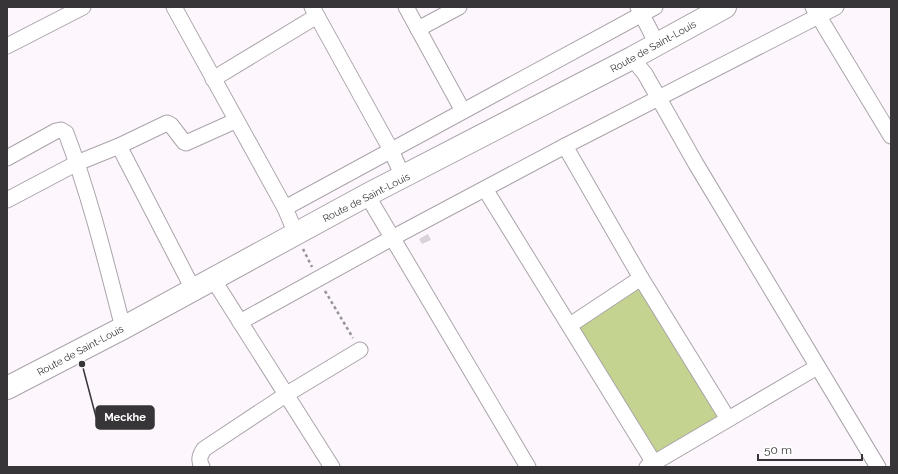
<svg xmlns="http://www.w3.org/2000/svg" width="898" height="474" font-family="Raleway,sans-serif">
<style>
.green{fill:#c5d390}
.building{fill:#dad4da}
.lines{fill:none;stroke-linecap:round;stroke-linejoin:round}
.street-casing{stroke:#aaa4aa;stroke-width:17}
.highway-casing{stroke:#aaa4aa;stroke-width:24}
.path{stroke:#979397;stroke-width:2.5;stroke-dasharray:3 3;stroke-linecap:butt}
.street{stroke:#fff;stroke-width:15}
.highway{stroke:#fff;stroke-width:22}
.labels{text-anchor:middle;stroke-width:3.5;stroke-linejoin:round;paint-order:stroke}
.street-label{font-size:10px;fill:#373537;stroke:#fff}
.leader{fill:none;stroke:#373537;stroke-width:1.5}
.callout-dot{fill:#373537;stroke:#fff;stroke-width:1.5}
.callout{fill:#373537;stroke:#373537;stroke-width:1.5}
.callout-label{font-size:11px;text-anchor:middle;font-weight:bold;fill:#fff}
</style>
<rect width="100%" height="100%" fill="#fdf6fd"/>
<polygon class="green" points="641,278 728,419 652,460 570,325"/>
<polygon class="building" points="428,234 431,240 422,244 419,239"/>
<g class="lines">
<g class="street-casing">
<g id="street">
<polyline points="174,7 285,208 296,234"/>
<polyline points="312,7 391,150 403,177"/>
<polyline points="406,7 463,111"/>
<polyline points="638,7 657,44"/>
<polyline points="813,7 891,136"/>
<polyline points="418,29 459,7"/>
<polyline points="7,46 83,7"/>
<polyline points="632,58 645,74 696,164 878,467"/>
<polyline points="213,79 317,16"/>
<polyline points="119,146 193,289"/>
<polyline points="565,146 641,278 728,419"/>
<path d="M7 158 56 131 61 130 66 133C90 196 106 262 123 328"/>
<polyline points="485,189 654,463"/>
<polyline points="367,195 528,467"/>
<polyline points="7,200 77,163 119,146 167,123 171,125 184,142 186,143 235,121"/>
<polyline points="285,208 655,7"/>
<polyline points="213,279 332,467"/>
<polyline points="240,322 392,238 565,146 836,7"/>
<polyline points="570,325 641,278"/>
<path d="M202 467C198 460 200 455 204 449L287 394 360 350"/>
<polyline points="647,467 817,367"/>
</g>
</g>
<g class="highway-casing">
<polyline id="highway" points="7,388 123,328 367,195 632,58 725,7"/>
</g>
<g class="path">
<polyline points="303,249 312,267"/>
<polyline points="325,291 353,338"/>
</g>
<use href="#street" class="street"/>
<use href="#highway" class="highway"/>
</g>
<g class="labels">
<g class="street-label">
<text transform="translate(653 46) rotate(-29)" y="4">Route de Saint-Louis</text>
<text transform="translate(366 197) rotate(-27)" y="4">Route de Saint-Louis</text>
<text transform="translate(80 350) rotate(-28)" y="4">Route de Saint-Louis</text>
</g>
</g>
<path class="leader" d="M82 364L96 417"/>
<circle class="callout-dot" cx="82" cy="364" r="4"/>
<rect class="callout" x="96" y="406" width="58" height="23" rx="4"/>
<g class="callout-label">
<text x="125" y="421">Meckhe</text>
</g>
<rect width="898" height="474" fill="none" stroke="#373537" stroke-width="16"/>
<path d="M758 454v6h104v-6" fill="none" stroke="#373537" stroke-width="2"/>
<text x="764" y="454" font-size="12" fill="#373537" stroke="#ffffff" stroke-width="3" paint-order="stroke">50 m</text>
</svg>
